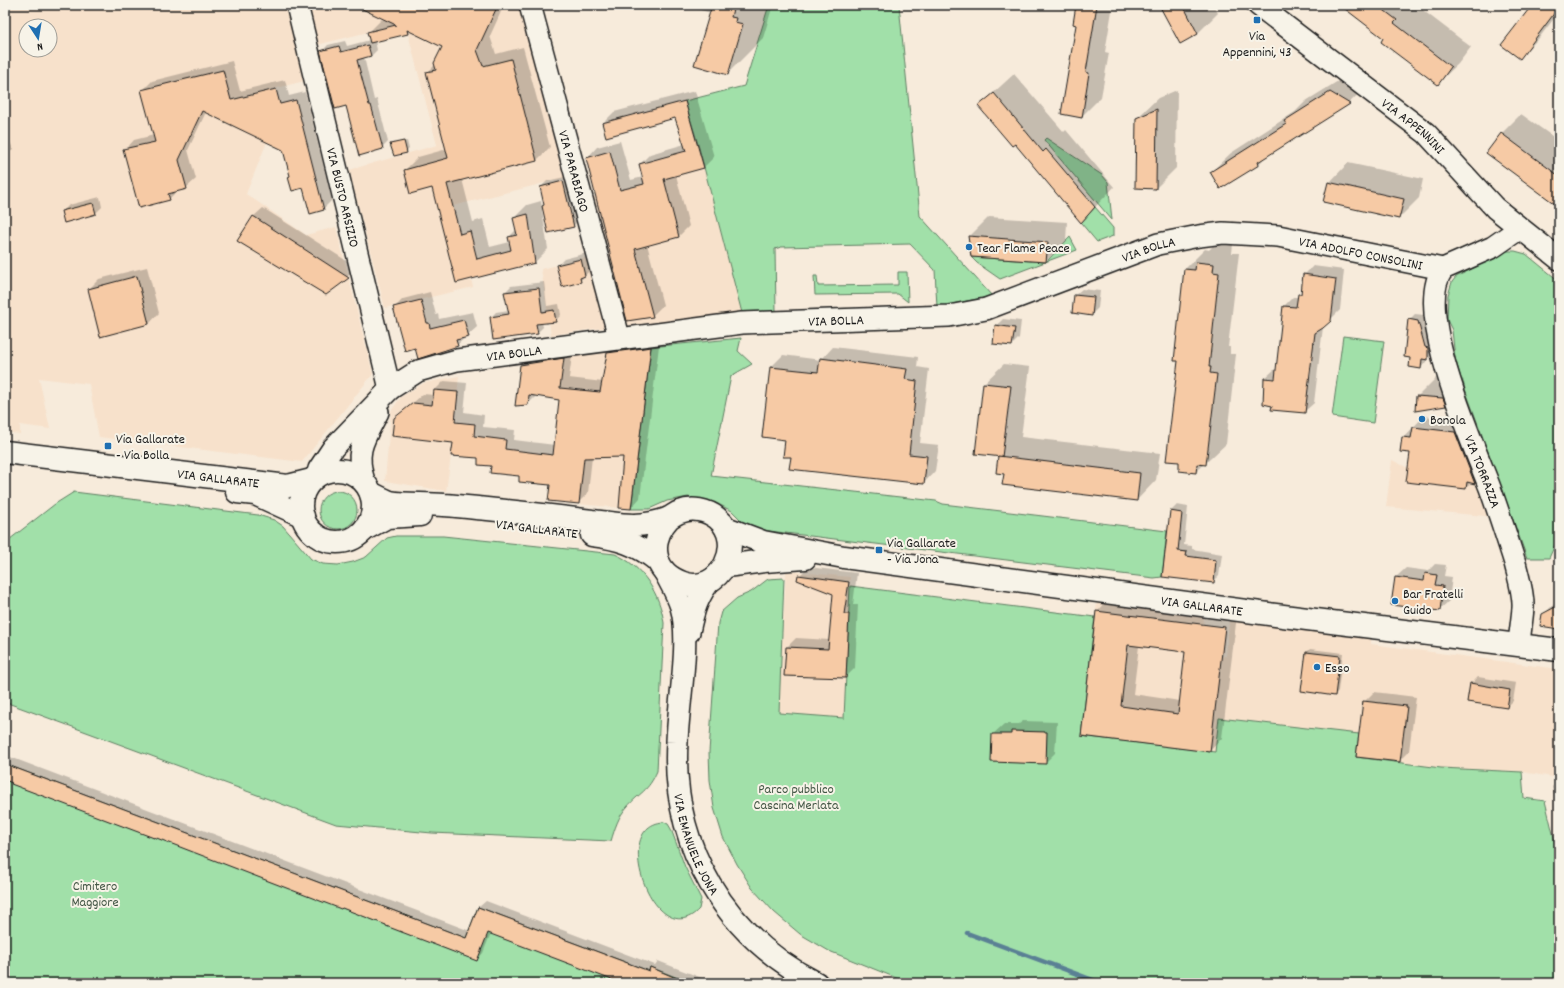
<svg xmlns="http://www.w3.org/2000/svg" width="1564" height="988" font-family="Dekko,sans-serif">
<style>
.built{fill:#f7e1cb;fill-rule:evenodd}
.green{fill:#a1e0a9;stroke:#5e7e62}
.shadow{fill:#0003;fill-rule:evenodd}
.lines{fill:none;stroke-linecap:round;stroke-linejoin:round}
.stream{stroke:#5a8094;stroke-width:4.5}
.building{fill:#f6caa5;stroke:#1c1c1c;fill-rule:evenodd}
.minor-casing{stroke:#1c1c1c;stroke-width:24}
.major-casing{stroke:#1c1c1c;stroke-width:25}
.minor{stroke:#f7f3e8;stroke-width:21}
.major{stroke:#f7f3e8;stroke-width:22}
.poi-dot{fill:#1f6fb2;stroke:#f7f3e8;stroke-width:1.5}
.labels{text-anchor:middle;stroke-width:4;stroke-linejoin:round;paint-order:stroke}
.poi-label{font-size:14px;fill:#1c1c1c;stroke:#f7f3e8;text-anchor:start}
.street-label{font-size:14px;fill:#1c1c1c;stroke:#f7f3e8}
.park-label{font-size:14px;fill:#445746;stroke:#f7f3e8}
</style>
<rect width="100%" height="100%" fill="#f7ebdb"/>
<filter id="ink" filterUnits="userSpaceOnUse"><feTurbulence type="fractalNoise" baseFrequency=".025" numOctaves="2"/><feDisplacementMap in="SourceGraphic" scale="8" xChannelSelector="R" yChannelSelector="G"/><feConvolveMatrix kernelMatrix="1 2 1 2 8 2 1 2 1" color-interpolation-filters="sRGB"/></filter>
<g filter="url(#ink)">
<g class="built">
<path d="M5 5H293L312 79 204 107 202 111 267 142 246 194 306 235 336 227 373 374 302 462 99 437 89 384 39 378 50 429 20 425V434L5 432ZM26 26H50V50H26Z"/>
<polygon points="299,5 528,5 572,176 453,206 473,287 385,308 349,170 437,145 407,30 396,25 309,47"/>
<polygon points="704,168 742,313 710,318 616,326 551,335 541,269 594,256 582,200"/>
<polygon points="651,347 631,509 548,501 564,358"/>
<polygon points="459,376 451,456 446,491 385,481 391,411 401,397 424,383"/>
<polygon points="1392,460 1408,468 1482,478 1496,517 1386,507"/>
<polygon points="786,571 850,577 844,718 778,713"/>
<polygon points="1098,594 1205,609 1200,653 1226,656 1230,612 1372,629 1371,644 1559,669 1559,778 1522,772 1441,768 1356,757 1359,734 1219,718 1215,752 1081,736"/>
</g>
<g class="green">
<polygon points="769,5 899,5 920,216 992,296 937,307 935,270 910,244 781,247 775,249 776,312 742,313 699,148 685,101 744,86"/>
<polygon points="1046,138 1102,175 1108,182 1112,220 1044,140"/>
<polygon points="1095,207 1113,228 1113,236 1097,242 1081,223"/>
<polygon points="1070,237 1077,250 1000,279 977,263 971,257 1046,262"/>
<polygon points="1507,251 1515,251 1526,254 1559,281 1559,536 1549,558 1527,558 1461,378 1455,358 1452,330 1447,320 1448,295 1452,282 1456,277"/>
<polygon points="898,272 907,272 908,302 898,294 815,295 814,276 817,276 818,286 898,285"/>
<polygon points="1343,336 1384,341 1373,423 1332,417"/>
<polygon points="741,338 738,351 752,364 731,376 711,476 936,501 943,504 1167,531 1162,577 1154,578 761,530 747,526 732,511 718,504 688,497 667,501 649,509 631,509 651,347"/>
<circle cx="338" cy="510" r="19"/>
<path d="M74 492 258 515 274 520 283 526 311 559 323 564 338 565 353 562 366 557 387 538 396 536H443L615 554C643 566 660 594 664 623L657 771C648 792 640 792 627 807 618 817 615 828 611 841L432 833 336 824 5 702V543L55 504Z"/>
<polygon points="784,578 779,713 844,718 850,586 1095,617 1081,736 1215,752 1219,718 1359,734 1356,757 1441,768 1522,772 1524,798 1545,801 1559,858 1559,983 909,983 829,951 800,934 774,912 752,888 737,864 723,837 714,808 710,780 709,752 718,623 721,612 737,598 751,592 768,579"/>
<polygon points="5,764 466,938 478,907 649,971 650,967 691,983 5,983"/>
<path d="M664 822 668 824 671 829 685 867 701 899 699 909C657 955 607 825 664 822Z"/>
</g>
<g class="shadow">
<polygon points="356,5 504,5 490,36 496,54 523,47 550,147 537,160 462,179 473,222 483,219 490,247 510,242 509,237 517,229 514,218 527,205 541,201 542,207 545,204 541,187 547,181 569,176 580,219 573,226 542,210 548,249 535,262 457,282 432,187 405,170 418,157 447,149 427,73 436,64 443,46 410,30 408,33 375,41 377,50 371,56 364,57 374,100 377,99 388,142 382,148 347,105 322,51 328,45 345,41 347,46 370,40 368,33 381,20 385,19"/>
<polygon points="698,5 773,5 763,38 727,74 711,13 697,9"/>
<polygon points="916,5 941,5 918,7"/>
<polygon points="1077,5 1113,5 1105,52 1109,53 1101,97 1081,117"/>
<polygon points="1160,5 1213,5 1218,13 1198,33 1180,43"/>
<polygon points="1341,5 1416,5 1471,47 1458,64 1438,83 1385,38"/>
<polygon points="1533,5 1559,5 1559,12 1539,38 1519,58"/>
<polygon points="232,61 240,91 285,80 289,96 305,92 332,200 323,209 291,175 284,149 206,112 188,150 196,179 186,188 178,190 169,199 125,150 134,140 154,135 143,90 152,81"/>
<polygon points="1351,73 1369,84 1349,103 1268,154 1259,164 1220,188 1211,172 1231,153 1295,112 1306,101"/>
<polygon points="1014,74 1064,132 1066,130 1114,187 1081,222 1015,143 979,106"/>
<polygon points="1177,90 1176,168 1156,188 1137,118 1158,98"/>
<polygon points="695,91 714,157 704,167 676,175 689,226 678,237 647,244 663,305 652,316 587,158 597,147 620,141 631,180 643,177 640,164 650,154 685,144 676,117 603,123 614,112"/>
<polygon points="1521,114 1559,141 1559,206 1501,134"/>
<polygon points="5,126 13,150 5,155"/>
<polygon points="407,141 409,149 406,152 391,144 394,142 394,144"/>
<polygon points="1348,163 1423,179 1419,198 1399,218 1329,183"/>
<polygon points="100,197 102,207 96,213 62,212 69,205"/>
<polygon points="263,208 358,268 326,294 253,217"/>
<polygon points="989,217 1067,222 1066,241 1046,261 969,237"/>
<polygon points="1217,242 1233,244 1232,253 1239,253 1228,347 1230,347 1230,354 1236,354 1226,444 1196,472 1179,360 1185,269 1205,249 1209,250"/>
<polygon points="587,253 591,269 580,281 557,266 564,259"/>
<polygon points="1313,266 1344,270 1340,310 1323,327 1314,403 1304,412 1273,405 1265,378 1275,369 1277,369 1284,306 1293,297 1298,297 1303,290 1304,275"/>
<polygon points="147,267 159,313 149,324 89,289 99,279"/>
<polygon points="544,282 547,306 559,304 561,315 555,321 542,322 543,327 537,333 491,317 496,312 509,310 505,292 511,286"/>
<polygon points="1082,289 1100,291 1098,308 1091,315 1075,295"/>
<polygon points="430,292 436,315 438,314 439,319 473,312 477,327 457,345 416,347 394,308 403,299"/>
<polygon points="1415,314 1424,315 1433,353 1421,368 1411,357 1409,320"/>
<polygon points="1003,319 1021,321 1019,338 1012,345 996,326"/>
<polygon points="660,338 640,498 631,508 624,456 592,457 588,493 578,503 551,485 492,466 454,442 395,419 423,394 434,395 434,391 444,381 467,383 464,412 484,415 483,427 515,430 514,440 555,445 560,399 536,396 528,404 521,366 531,356 573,349 569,378 603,382 608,354 617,344"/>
<polygon points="833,347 918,357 917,367 929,369 920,443 939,445 935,471 924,483 792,456 771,367 783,355 821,360"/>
<polygon points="5,349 8,364 5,367"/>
<polygon points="1004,364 1030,367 1021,437 1160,453 1156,480 1137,500 1005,473 984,383"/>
<polygon points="1437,377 1463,379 1465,386 1445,405 1417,397"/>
<polygon points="1424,416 1466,421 1486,472 1475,482 1472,482 1465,488 1411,452 1403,438"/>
<polygon points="1177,505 1188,507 1184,545 1192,546 1192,549 1222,554 1219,576 1213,582 1163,576 1171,511"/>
<polygon points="1435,564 1446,565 1444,576 1452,577 1449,601 1439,610 1396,577 1406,568 1428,571"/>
<polygon points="808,567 857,573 853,605 858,605 855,668 846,677 787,647 796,638 830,640 834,593 799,576"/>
<path d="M1109 599 1237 615 1222 738 1210 751 1082 735 1097 612ZM1139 646 1186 651 1180 701 1133 694Z"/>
<polygon points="1559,602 1559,628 1543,615 1552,606"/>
<polygon points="1310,649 1343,653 1338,691 1335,695 1302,690 1307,652"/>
<polygon points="1478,677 1516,683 1513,701 1507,707 1471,684"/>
<polygon points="1374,692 1416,697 1409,751 1399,761 1364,702"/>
<polygon points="1023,721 1057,722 1055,753 1045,763 993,734 1004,724 1019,724"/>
<polygon points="5,755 470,931 479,907 486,901 655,965 658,961 715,983 622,983 491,933 483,953 477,960 5,779"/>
<polygon points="1559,780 1559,812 1552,787"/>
</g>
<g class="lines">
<polyline class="stream" points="967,933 1101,983"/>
</g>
<g class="building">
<polygon points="354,5 498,5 477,50 483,66 511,59 537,161 447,184 460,234 470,231 477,259 511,250 508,237 517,235 513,218 528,214 535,263 456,283 432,188 410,194 404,170 448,158 426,72 436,70 434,63 442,47 407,30 408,34 370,43 367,32 396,25"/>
<polygon points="712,5 734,5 731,17 736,18 735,22 743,24 728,75 694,65"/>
<polygon points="1076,5 1097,5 1086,72 1089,73 1082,118 1061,114 1076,25 1073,24"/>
<polygon points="1159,5 1183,5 1198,34 1180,44"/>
<polygon points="1340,5 1377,5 1397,20 1394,23 1451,67 1438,85 1381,42 1383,38"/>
<polygon points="1532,5 1559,5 1559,7 1520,59 1501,45"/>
<polygon points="368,45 371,56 357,60 369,105 371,105 383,149 359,156 346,106 335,109 320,51 339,46 341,52"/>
<polygon points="223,70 231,100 276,89 280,104 296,100 324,210 310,214 303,188 292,191 288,177 290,176 283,150 202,111 179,160 187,189 168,194 170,200 139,208 123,149 155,142 141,90"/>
<polygon points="1330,92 1350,104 1258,162 1259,165 1220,189 1210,172 1286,124 1284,121"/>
<polygon points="994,93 1043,152 1046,149 1095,207 1081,223 1015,144 1012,146 978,106"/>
<polygon points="685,101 704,168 664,179 679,237 635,249 653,317 627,321 586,158 610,151 620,190 644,184 639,164 686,151 675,118 606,137 602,123"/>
<polygon points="1157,109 1156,189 1135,188 1136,118"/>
<polygon points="1501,133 1559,176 1559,207 1486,153"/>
<polygon points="404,141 407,153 394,156 390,144"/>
<polygon points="563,181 574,227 548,233 542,206 544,205 540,187"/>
<polygon points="1328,182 1404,199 1399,219 1323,202"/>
<polygon points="93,203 96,214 64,223 61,211"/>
<polygon points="253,216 349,278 326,295 237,241"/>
<polygon points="968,236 1048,242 1046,262 971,257"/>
<polygon points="581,259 585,276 580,278 581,282 562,287 556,265"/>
<polygon points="1196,262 1214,264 1213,272 1219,273 1209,367 1211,367 1210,373 1217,374 1206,465 1197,464 1196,473 1179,471 1179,462 1166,461 1178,361 1174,361 1184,269 1195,270"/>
<polygon points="1303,274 1336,279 1331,321 1323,328 1315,333 1305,413 1271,410 1272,406 1263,404 1264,378 1275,379 1283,306 1296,307 1298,294 1301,294"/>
<polygon points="137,276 149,324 100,337 88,289"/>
<polygon points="539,288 542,312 554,310 556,322 536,324 538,334 493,340 490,317 509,314 504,292"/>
<polygon points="1074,295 1094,297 1092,316 1072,313"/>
<polygon points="421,300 427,323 429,323 430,328 464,320 469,337 456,340 458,346 418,359 415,348 405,351 393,307"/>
<polygon points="1408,319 1418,321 1425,347 1428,348 1428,360 1422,359 1421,369 1409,367 1410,358 1404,357"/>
<polygon points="995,325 1015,328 1012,346 993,344"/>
<polygon points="651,347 631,509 619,508 623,457 584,458 579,504 548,501 550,485 519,482 519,476 490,473 491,466 478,465 478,458 451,456 453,443 392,436 394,418 413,403 432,405 434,390 458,392 455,422 475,424 474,436 506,440 505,449 553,455 559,400 529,395 528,405 515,406 520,365 564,358 560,388 600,392 607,353"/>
<polygon points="820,358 907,369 905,379 917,381 909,454 927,456 924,484 789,469 791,457 783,457 785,440 762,437 770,367 818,372"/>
<polygon points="983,383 1011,386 1002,457 975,454"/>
<polygon points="1416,396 1443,398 1446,406 1415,411"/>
<polygon points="1413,427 1455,432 1475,484 1467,482 1466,489 1406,482 1410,453 1400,452 1402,437 1411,438"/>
<polygon points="998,456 1140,473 1137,501 1002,485 1004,474 996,473"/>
<polygon points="1170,511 1182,513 1178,551 1187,552 1186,556 1216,560 1214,583 1162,577"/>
<polygon points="1425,573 1437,575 1435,585 1443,586 1440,611 1391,605 1395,577 1424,581"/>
<polygon points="798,575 849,582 844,614 849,614 846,678 784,676 786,647 828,649 833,594 797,580"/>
<polygon points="1559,605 1559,629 1540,626 1542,614"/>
<path d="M1096 611 1225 627 1210 752 1081 736ZM1128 645 1185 652 1178 714 1121 706Z"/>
<polygon points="1306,652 1340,656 1335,696 1301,691"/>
<polygon points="1470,683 1510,690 1507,708 1467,702"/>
<polygon points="1363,701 1407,706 1400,762 1356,757"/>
<polygon points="1011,731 1047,732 1046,764 991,762 992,734 1011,734"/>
<polygon points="5,764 466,938 478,907 649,971 650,967 688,983 620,983 488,933 477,961 386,926 386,925 342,908 341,909 154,837 154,838 11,784 12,783 5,780"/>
</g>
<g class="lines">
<g class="minor-casing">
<g id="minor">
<path id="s1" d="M297 5 390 389"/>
<path id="s2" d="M530 5 619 337"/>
<path id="s3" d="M1258 5 1426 133 1495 208 1559 259"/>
<path id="s4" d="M1519 229 1493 247 1443 269C1412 309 1473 443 1490 488 1499 513 1507 538 1515 563 1518 576 1524 594 1523 608 1522 620 1520 632 1519 644"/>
<path id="s5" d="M317 476 319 469 333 448 390 389 418 371 457 360 742 323 920 317 949 316 986 309 1158 244 1199 236 1223 233 1278 236 1443 269"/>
<path d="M364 481C354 451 364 439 378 412"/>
<path id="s6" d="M664 571C670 583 677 594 681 607 691 640 678 705 677 742 671 846 725 936 817 983"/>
<path d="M689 632C693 612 698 594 712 579"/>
</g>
</g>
<g class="major-casing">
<g id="major">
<path id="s7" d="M5 452 279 485 288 486 312 480"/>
<circle cx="337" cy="506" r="36"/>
<polyline points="237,492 255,494 303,516"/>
<path d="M371 493C377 496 384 500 390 502 408 505 427 503 444 505 494 509 543 515 592 521 605 522 620 525 634 525 644 525 660 522 669 518 673 516 676 513 680 512 692 507 707 510 717 518 747 542 720 596 683 583 651 572 649 540 669 518"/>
<path id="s8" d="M726 528 763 542 844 557 1283 616 1559 650"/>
<polyline points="365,529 387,517 420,515"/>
<path d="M592 535C618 538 637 544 658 561"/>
<polyline points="726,566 764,561 805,558"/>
</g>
</g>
<use href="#minor" class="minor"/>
<use href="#major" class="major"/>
</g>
</g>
<g class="poi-dot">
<rect x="1253" y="16" width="8" height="8" rx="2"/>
<circle cx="969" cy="247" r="4"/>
<circle cx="1422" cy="419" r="4"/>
<rect x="104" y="442" width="8" height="8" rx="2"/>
<rect x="875" y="546" width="8" height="8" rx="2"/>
<circle cx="1395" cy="601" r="4"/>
<circle cx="1317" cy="667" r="4"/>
</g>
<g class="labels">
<g class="poi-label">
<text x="1257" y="40" text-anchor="middle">Via<tspan x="1257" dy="16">Appennini, 43</tspan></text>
<text x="977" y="252">Tear Flame Peace</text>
<text x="1430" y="424">Bonola</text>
<text x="116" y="443">Via Gallarate<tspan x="116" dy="16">- Via Bolla</tspan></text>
<text x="887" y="547">Via Gallarate<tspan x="887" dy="16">- Via Jona</tspan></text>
<text x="1403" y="598">Bar Fratelli<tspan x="1403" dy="16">Guido</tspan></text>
<text x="1325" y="672">Esso</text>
</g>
<g class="street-label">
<text dy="5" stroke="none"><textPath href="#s3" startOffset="197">VIA APPENNINI</textPath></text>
<text dy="5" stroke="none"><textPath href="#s2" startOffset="172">VIA PARABIAGO</textPath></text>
<text dy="5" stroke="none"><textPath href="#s1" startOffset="198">VIA BUSTO ARSIZIO</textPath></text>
<text dy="5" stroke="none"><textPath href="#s5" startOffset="894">VIA BOLLA</textPath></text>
<text dy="5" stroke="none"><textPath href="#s5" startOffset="1110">VIA ADOLFO CONSOLINI</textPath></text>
<text dy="5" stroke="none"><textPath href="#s5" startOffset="570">VIA BOLLA</textPath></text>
<text dy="5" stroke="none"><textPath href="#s5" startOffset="246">VIA BOLLA</textPath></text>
<text dy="5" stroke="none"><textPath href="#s4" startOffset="298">VIA TORRAZZA</textPath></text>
<text dy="5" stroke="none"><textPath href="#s7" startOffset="215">VIA GALLARATE</textPath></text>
<text transform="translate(537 528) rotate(7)" y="5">VIA GALLARATE</text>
<text dy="5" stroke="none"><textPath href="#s8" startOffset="483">VIA GALLARATE</textPath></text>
<text dy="5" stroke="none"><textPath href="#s6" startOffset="281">VIA EMANUELE JONA</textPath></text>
</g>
<g class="park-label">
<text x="796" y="793">Parco pubblico<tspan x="796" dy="16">Cascina Merlata</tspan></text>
<text x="95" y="890">Cimitero<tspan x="95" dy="16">Maggiore</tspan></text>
</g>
</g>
<rect width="1564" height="988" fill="none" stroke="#f7f3e8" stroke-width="20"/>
<rect x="10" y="10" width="1544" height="968" fill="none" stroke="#1c1c1c" stroke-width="1.5" filter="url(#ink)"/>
<g transform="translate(38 38) rotate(168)"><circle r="19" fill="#f7f3e8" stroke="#9f9d96"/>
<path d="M0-3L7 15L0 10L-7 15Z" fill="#1f6fb2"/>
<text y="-6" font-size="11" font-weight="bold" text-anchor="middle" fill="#1c1c1c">N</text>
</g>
</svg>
